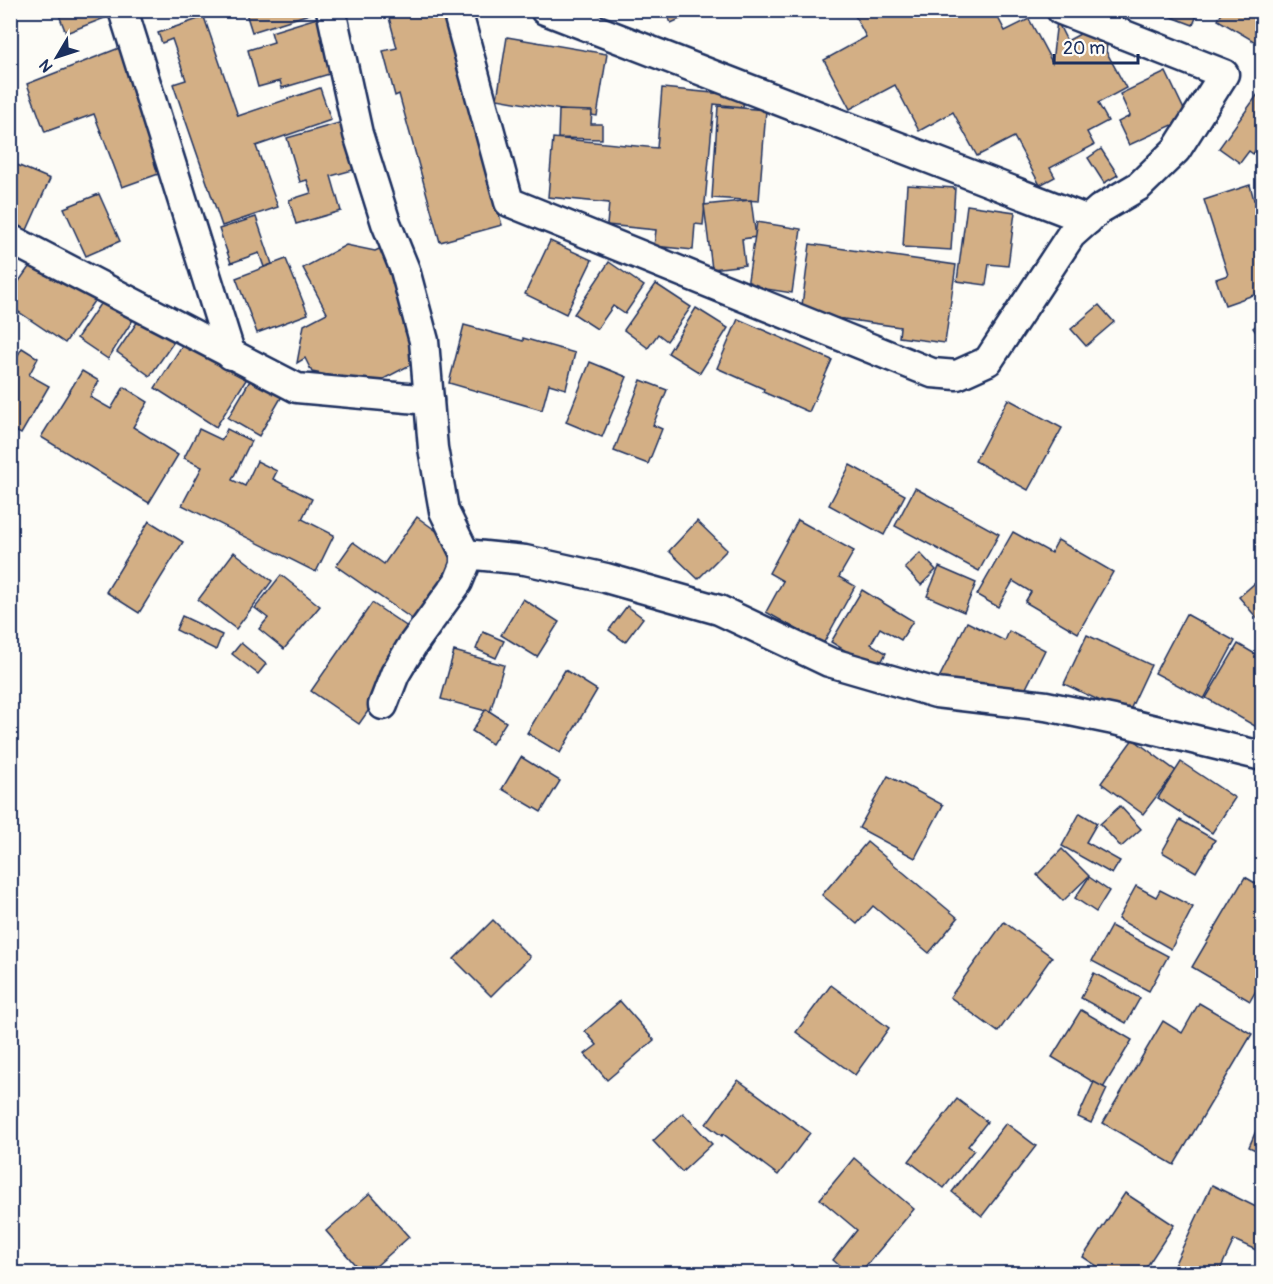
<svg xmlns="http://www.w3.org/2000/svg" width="1273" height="1284" font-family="Pangolin,sans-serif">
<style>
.building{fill:#d3af85;stroke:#1b2f5e;stroke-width:1.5}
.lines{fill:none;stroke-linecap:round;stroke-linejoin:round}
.minor-casing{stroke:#1b2f5e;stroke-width:33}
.minor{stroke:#fdfcf7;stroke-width:28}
</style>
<rect width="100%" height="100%" fill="#fdfcf7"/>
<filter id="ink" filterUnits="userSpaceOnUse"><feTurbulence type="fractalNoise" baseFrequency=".0167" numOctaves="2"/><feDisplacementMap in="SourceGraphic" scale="12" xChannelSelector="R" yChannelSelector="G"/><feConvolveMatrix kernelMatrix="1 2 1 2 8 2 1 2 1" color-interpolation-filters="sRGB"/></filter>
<g filter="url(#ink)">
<g class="building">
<polygon points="57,10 120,10 120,12 66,33"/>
<polygon points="245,10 322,10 252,32"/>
<polygon points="387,10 442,10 502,225 440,242 399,94 395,96 383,51 397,48"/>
<polygon points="665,10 700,10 671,23"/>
<polygon points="852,10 917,10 922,19 937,10 994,10 1005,31 1029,19 1052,62 1057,21 1067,41 1080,34 1108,38 1106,51 1126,88 1098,103 1108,121 1087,132 1094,145 1050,168 1055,177 1040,185 1014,137 977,156 953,112 919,131 895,85 850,109 824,60 866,37"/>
<polygon points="1153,10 1199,10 1193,25"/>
<polygon points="1223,10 1262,10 1262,46 1218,20"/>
<polygon points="204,17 238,116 320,88 331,120 256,146 278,207 222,226 173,84 186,80 172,39 162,43 158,33"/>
<polygon points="320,17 336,72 282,88 280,81 258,87 248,50 274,42 271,32"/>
<polygon points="507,37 607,54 597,116 497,99"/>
<polygon points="132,43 178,167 122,187 94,114 45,132 27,84"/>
<polygon points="1166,72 1188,118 1129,145 1118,122 1130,116 1120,94"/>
<polygon points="662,88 744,96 743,107 714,104 703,225 695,224 693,250 654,246 656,230 607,225 609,203 548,197 553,138 657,148"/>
<polygon points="1258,94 1262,97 1262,141 1253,154 1249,151 1240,163 1219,148"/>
<polygon points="718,106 766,110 759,201 712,198"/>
<polygon points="559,110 592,111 591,124 602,124 602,139 558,138"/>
<polygon points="346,121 360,168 331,176 341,211 296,224 289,200 311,193 307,180 300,182 287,138"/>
<polygon points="1101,149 1118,175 1104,183 1088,158"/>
<polygon points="10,162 50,179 27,230 10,223"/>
<polygon points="907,185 955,188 951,250 903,247"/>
<polygon points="1250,185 1254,200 1262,197 1262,292 1225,305 1216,279 1228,275 1204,200"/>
<polygon points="99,194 120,241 86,256 64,208"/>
<polygon points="751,200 756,237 742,239 745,265 712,269 704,205"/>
<polygon points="967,205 1015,212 1008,266 989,264 986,285 957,281"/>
<polygon points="256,217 272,264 264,267 259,253 231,263 219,229"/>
<polygon points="757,222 801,229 792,293 747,286"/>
<polygon points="550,241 592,260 566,314 525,294"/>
<polygon points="810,244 956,265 945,343 899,337 900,327 801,313"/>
<polygon points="346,245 375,251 388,245 408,313 405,331 414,349 412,364 374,384 312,372 305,358 297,363 304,325 327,313 303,268"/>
<polygon points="41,250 101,291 65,343 10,306 10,294"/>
<polygon points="286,259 308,314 257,333 236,278"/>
<polygon points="609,262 644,286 625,314 613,306 597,329 574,314"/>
<polygon points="656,284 691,307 667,341 658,334 648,348 624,330"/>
<polygon points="108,292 138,312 108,359 77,338"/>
<polygon points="1099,305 1114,322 1086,346 1071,329"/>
<polygon points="696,308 728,328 700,373 668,353"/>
<polygon points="146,309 180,333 150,376 117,352"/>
<polygon points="738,319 832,360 809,412 763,392 764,389 717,368"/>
<polygon points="1262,321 1262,341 1253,328"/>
<polygon points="464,325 523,341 523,338 575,353 566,389 549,384 542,410 449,383"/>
<polygon points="192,330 253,369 216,427 155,388"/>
<polygon points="22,348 38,358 29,375 49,386 21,434 10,428 10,369"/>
<polygon points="590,362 627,377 602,437 566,422"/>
<polygon points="82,371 99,381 90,397 111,409 124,387 148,402 133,427 178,455 149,503 41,437"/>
<polygon points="255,372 285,391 259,436 228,418"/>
<polygon points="641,380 667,390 653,425 662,429 648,464 614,451"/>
<polygon points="1008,399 1062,428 1028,490 975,461"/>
<polygon points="199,429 222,440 227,429 251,441 232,480 245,486 257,461 277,471 273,479 312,499 302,519 334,535 316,572 182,505 202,467 184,458"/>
<polygon points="850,465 905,495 884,535 829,505"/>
<polygon points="915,488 999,534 979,571 895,526"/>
<polygon points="417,517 467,553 418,623 336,566 353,542 384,564"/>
<polygon points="798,520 854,551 839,577 855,586 823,644 766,612 783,581 769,573"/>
<polygon points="149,521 183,542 139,613 106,592"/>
<polygon points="697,521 727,550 698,579 669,551"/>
<polygon points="1013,532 1051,553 1058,540 1113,572 1078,633 1025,602 1031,592 1013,581 998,607 977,595"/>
<polygon points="234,552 272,581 236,629 198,600"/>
<polygon points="920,553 936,570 921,585 905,568"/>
<polygon points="939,567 976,583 964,612 927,596"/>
<polygon points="281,575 320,606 284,649 259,629 268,618 255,608"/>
<polygon points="1262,577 1262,624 1239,597"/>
<polygon points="862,590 913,621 901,640 880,628 871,644 886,653 877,670 831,642"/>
<polygon points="523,599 559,622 537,657 501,635"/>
<polygon points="372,603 433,644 407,683 394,674 359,724 311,691"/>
<polygon points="627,606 643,618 625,642 609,630"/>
<polygon points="1186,614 1235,641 1204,699 1155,673"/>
<polygon points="182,616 222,635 216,650 176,630"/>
<polygon points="967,622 1005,641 1009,631 1045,650 1020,700 985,682 977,698 939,678"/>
<polygon points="483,632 504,641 496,658 476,649"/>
<polygon points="1087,635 1151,665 1128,714 1064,684"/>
<polygon points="241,643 266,664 258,674 232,654"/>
<polygon points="1238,644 1262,658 1262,725 1260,729 1206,698"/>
<polygon points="454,651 504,665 490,712 441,699"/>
<polygon points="565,670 597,690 560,753 527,733"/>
<polygon points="486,709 506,722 492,744 472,731"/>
<polygon points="1133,739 1176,771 1143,814 1101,783"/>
<polygon points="521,757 560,781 541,812 502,789"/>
<polygon points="1181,762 1235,798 1212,833 1158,798"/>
<polygon points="888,776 943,805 915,858 859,828"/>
<polygon points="1120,806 1141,829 1121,847 1100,824"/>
<polygon points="1080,813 1097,823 1086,842 1120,861 1112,874 1062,846"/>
<polygon points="1180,820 1215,840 1196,872 1162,852"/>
<polygon points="867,842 958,918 929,953 873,906 857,924 822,895"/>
<polygon points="1062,849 1089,876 1063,901 1037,875"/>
<polygon points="1089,877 1109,891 1096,912 1075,898"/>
<polygon points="1245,877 1262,887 1262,980 1250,1001 1192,967"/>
<polygon points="1136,886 1156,897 1160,890 1193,907 1171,949 1118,919"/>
<polygon points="493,920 530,957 491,996 454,959"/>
<polygon points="1004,922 1052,957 998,1032 950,997"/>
<polygon points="1111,926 1168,956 1149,991 1092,961"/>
<polygon points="1094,973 1140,998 1126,1023 1081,998"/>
<polygon points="831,985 889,1028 855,1075 796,1032"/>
<polygon points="620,1001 654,1040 607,1080 585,1054 597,1045 585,1031"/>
<polygon points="1199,1003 1252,1034 1174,1165 1103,1123 1163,1021 1182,1033"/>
<polygon points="1081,1010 1132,1040 1103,1088 1052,1057"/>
<polygon points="738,1080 810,1133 778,1175 723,1134 722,1136 706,1124"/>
<polygon points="1094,1082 1107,1089 1091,1123 1078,1117"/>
<polygon points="957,1099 987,1122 968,1146 974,1150 944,1188 909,1161"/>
<polygon points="683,1113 712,1144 682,1172 653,1141"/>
<polygon points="1262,1117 1262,1153 1249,1147"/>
<polygon points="1006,1123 1036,1146 982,1216 952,1192"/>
<polygon points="854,1158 914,1209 859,1274 849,1274 833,1260 857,1230 820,1199"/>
<polygon points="1212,1185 1262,1210 1262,1237 1256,1250 1234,1240 1218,1274 1170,1274"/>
<polygon points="370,1193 409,1237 367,1274 363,1274 326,1231"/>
<polygon points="1125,1193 1174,1225 1142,1274 1109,1274 1083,1257"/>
</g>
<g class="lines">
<g class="minor-casing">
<g id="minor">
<polyline points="123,10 231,355"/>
<polyline points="331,10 358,134 386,223 405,270 424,341 433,448 444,511 465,554 465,565 458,582 413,644 395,674 383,705"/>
<polyline points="457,10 509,202 932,373 957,375 988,361 1071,235 1100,209 1139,186 1176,150 1224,74 1061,10"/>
<polyline points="545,10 1088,220"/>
<polyline points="10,239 297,388 429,400"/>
<polyline points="465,554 525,560 606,578 719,610 829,662 936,693 1046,706 1114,720 1262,756"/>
</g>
</g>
<use href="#minor" class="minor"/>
</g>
</g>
<rect width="1273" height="1284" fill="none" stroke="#fdfcf7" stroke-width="36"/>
<rect x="18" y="18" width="1237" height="1248" fill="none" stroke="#1b2f5e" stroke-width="2" filter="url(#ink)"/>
<g transform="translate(57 57) rotate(231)" stroke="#fdfcf7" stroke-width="4.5" paint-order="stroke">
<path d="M0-4.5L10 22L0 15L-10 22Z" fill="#1b2f5e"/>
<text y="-9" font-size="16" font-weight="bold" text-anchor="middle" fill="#1b2f5e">N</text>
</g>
<path d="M1054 54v9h84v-9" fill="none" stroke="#1b2f5e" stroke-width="3"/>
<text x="1063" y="54" font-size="18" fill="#1b2f5e" stroke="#fdfcf7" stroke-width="4.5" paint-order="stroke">20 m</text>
</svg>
